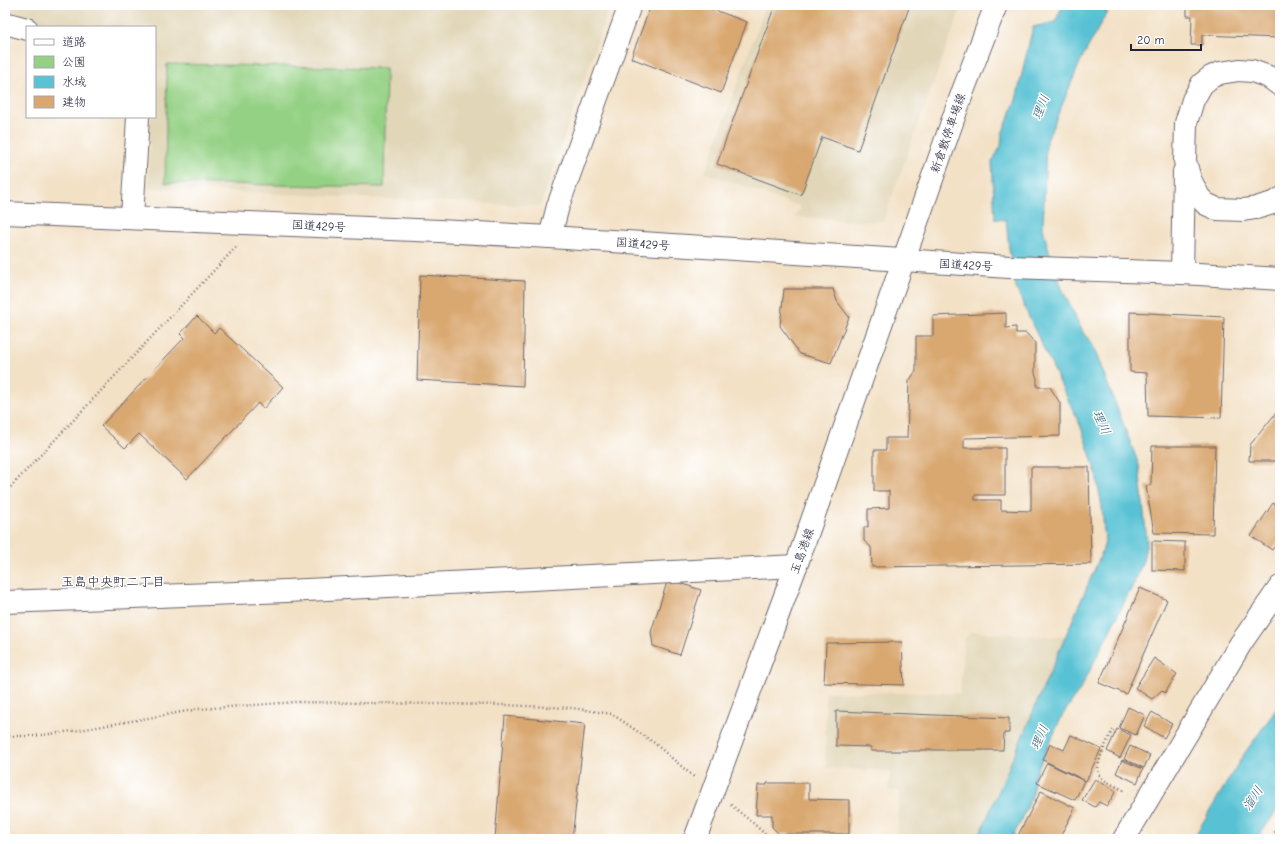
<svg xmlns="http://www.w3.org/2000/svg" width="1285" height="844" font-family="'Comic Neue','Klee One',sans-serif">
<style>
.built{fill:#e1d6b7}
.green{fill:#95d185;stroke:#5c7a60}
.water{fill:#59c2d4;stroke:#3e7288}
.building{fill:#d9a76f}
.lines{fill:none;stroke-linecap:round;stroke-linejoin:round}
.minor-casing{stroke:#6b656c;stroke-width:24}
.major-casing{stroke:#6b656c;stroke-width:24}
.highway-casing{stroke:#6b656c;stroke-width:24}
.path{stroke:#6b656c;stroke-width:2.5;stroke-dasharray:1 3;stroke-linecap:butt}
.minor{stroke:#fff;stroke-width:22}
.major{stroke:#fff;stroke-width:22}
.highway{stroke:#fff;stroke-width:22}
.labels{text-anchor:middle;stroke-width:3;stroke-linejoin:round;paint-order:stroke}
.street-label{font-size:12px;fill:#22223b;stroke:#fff}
.water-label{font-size:13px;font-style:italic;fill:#386278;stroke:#fff}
.neighbourhood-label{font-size:13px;fill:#22223b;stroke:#fff}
</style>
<rect width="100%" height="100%" fill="#fff"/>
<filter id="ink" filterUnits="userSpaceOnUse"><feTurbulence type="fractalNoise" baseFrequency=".025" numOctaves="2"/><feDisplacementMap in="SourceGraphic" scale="8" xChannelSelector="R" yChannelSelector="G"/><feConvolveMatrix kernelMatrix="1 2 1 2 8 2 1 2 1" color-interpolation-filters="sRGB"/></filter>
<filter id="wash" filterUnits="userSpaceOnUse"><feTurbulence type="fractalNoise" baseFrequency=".012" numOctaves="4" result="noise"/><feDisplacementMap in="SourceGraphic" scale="16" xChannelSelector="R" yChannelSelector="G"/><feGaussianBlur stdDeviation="0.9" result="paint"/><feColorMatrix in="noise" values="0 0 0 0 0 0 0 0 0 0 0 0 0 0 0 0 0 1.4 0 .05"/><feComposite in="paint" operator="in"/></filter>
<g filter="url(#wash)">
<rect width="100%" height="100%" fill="#f3e1c6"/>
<g class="built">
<polygon points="5,5 610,5 540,206 148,188 151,117 155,117 155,27 54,27 5,14"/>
<polygon points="766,5 962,5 883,221 870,222 795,217 801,207 705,173"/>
<polygon points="971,632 1067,637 978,839 897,839 899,791 888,791 890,771 826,768 825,692 960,693 964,640"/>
</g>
<polygon class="green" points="167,64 386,68 384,187 165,183"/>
<g class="water">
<polygon points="1063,5 1111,5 1081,60 1046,143 1043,228 1048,248 1062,289 1084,334 1092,343 1139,465 1147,542 1143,560 1137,577 1081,688 1062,716 1034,777 1033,793 1022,820 1011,839 978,839 1102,552 1105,542 1102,507 1095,469 1081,427 1033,326 1016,288 1009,249 1006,220 995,219 992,162 1001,146 1002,134 1016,100 1026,56 1033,27 1055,22"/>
<polygon points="1280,704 1280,806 1257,839 1193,839 1242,757"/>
</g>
<g id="blocks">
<g class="building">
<polygon points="651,5 701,5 747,22 721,93 631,58"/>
<polygon points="775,5 910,5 858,150 822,137 801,195 717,164"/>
<polygon points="1187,5 1280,5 1280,38 1202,35 1202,45 1191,45 1192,16 1187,16"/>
<polygon points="420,275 525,281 523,386 417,380"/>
<polygon points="784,289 833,289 837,301 849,317 831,363 800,354 780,326"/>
<polygon points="1130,312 1224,317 1221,418 1148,416 1147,373 1130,372"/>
<polygon points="1006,313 1006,328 1016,327 1016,333 1026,333 1035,343 1035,373 1037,378 1037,387 1050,387 1060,403 1060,436 964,438 964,448 1005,448 1005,495 975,495 975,500 1001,500 1001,510 1031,511 1031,467 1089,467 1091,564 872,567 871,547 864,541 864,527 868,527 868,509 889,508 889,491 874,491 874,450 886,450 886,438 907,438 909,381 916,371 916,336 933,336 933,316"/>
<polygon points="197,316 214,333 219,328 283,387 263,409 258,403 187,479 139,434 125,448 101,426 184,338 180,334"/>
<polygon points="1280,408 1280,461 1249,461 1250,445"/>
<polygon points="1152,446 1215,446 1213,534 1154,533 1146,486 1151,485"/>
<polygon points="1273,503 1280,507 1280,539 1272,550 1251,536"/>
<polygon points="1152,541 1185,542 1185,571 1152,570"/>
<polygon points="668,579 701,590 680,655 653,646 651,632"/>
<polygon points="1140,588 1167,600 1126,694 1099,683"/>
<polygon points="902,642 904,685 824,683 826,643"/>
<polygon points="1154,658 1177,674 1165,693 1162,690 1152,699 1135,688"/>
<polygon points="1128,707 1145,715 1136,735 1119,728"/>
<polygon points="836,711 1009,718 1009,733 1004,733 1003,750 920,750 920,751 871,751 871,747 836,746"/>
<polygon points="1152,712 1172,724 1164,738 1144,726"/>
<polygon points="505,716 585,724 572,839 495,839"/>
<polygon points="1117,729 1131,735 1120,758 1107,751"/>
<polygon points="1071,735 1101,749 1086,781 1043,760 1050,744 1064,750"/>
<polygon points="1130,746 1150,755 1144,768 1124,759"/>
<polygon points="1122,760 1143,769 1137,783 1116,773"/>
<polygon points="1047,763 1084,781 1075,800 1037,783"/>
<polygon points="1095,779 1116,791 1107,806 1099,802 1095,807 1082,800"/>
<polygon points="767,783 809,783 809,799 849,800 849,834 779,834 772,827 772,815 756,815 758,785 767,785"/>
<polygon points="1041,791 1075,808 1059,839 1016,839"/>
</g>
</g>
</g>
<g filter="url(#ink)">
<use href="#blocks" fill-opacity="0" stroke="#6b656c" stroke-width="1"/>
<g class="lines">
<g class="minor-casing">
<g id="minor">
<polyline points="5,23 27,29"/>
<polyline points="1280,85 1269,77 1252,71 1239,70 1220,73 1211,77 1202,84 1193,100 1186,123 1185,161 1190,179 1199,197 1206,204 1217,209 1243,210 1256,208 1276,202 1280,199"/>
<polyline points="132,218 138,117"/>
<polyline points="550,237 558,206 630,5"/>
<polyline points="1182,273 1184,172"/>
<polyline points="5,602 286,591 796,566"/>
<polyline points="1124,839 1241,643 1280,587"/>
</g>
</g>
<g class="major-casing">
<polyline id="major" points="695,839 796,566 963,91 996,5"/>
</g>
<g class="highway-casing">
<polyline id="highway" points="5,213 439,231 550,237 1009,267 1182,273 1280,279"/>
</g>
<g class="path">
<polyline points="5,493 237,246"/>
<path d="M1113 730C1107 742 1090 770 1103 779 1110 784 1118 787 1125 791"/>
<polyline points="5,736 34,736 80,730 199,709 296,702 505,705 572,708 612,714 653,742 694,777"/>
<polyline points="731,805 753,823 770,839"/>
<polyline points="1270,839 1280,825"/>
</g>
<use href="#minor" class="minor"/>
<use href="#major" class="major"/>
<use href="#highway" class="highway"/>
</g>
</g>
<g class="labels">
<g class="street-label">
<text transform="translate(948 133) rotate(-71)" y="4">新倉敷停車場線</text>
<text transform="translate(319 226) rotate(3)" y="4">国道429号</text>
<text transform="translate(643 244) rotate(4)" y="4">国道429号</text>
<text transform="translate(966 265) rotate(3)" y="4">国道429号</text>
<text transform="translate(802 551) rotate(-70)" y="4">玉島港線</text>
</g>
<g class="water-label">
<text transform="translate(1040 107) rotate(-69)" y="5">理川</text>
<text transform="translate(1102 422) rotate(66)" y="5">理川</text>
<text transform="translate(1039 737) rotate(-66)" y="5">理川</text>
<text transform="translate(1252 798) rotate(-56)" y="5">溜川</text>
</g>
<g class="neighbourhood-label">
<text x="113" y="586">玉島中央町二丁目</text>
</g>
</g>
<rect width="1285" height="844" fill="none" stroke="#fff" stroke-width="20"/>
<rect x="26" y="26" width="130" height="92" fill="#ffffff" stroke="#a7a7b1"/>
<rect x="34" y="39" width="20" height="6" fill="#ffffff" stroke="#a7a7b1"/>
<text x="62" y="46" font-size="12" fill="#22223b">道路</text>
<rect x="34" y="56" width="20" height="12" fill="#95d185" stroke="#a7a7b1"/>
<text x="62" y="66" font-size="12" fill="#22223b">公園</text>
<rect x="34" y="76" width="20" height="12" fill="#59c2d4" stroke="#a7a7b1"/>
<text x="62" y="86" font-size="12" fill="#22223b">水域</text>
<rect x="34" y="96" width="20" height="12" fill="#d9a76f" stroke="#a7a7b1"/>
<text x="62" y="106" font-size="12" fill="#22223b">建物</text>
<path d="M1131 44v6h70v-6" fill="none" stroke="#22223b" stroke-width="2"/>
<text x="1137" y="44" font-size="12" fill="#22223b" stroke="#ffffff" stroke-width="3" paint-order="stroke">20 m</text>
</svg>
